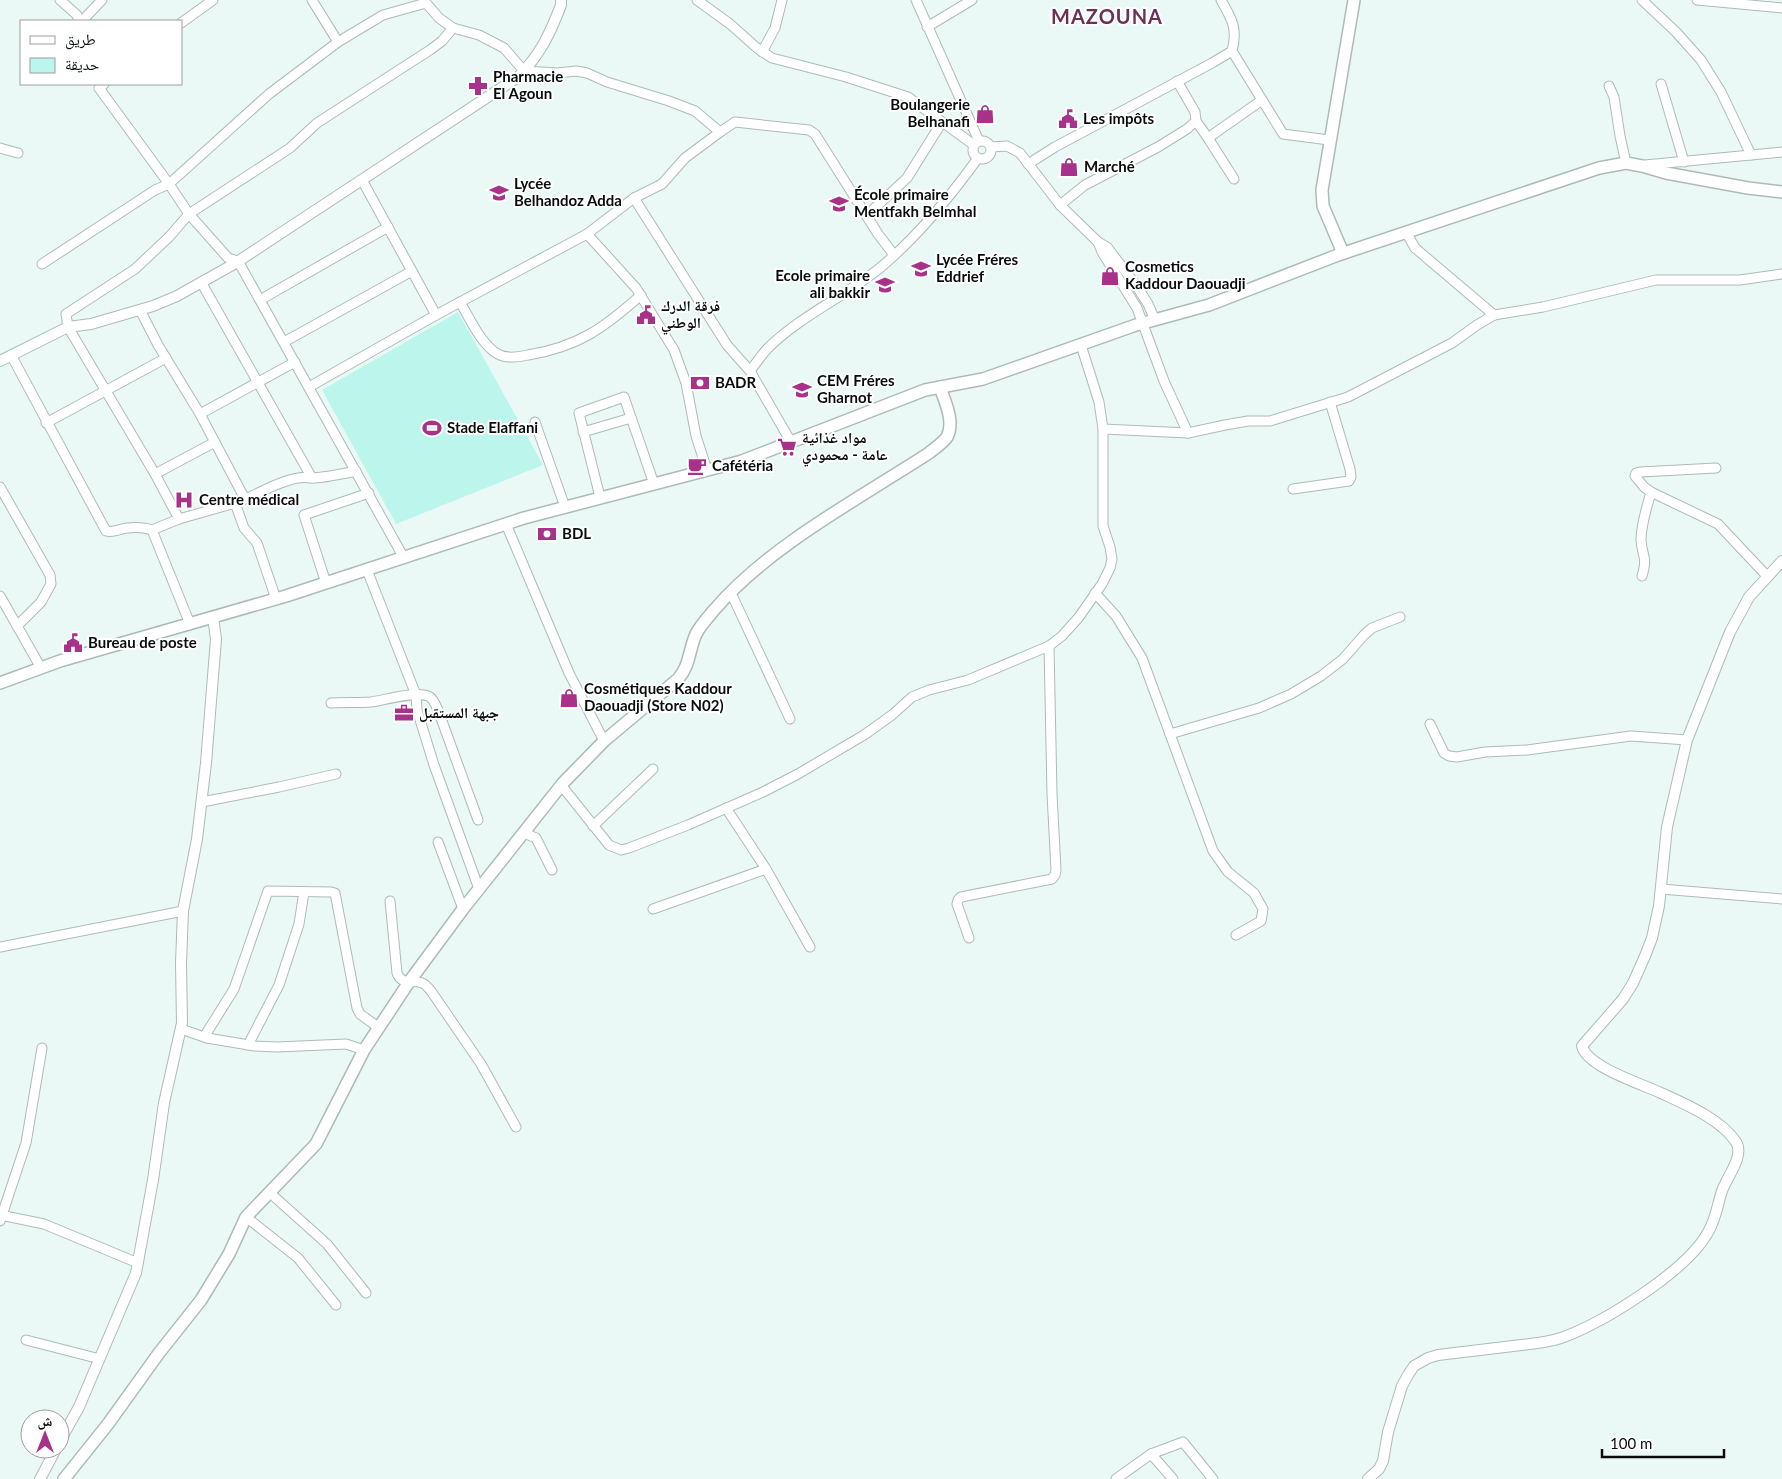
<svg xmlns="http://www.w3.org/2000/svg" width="1782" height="1479" font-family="Lato,'Noto Naskh Arabic',sans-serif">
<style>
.green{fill:#bbf5ec}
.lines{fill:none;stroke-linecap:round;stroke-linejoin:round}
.minor-casing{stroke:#adbbb8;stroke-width:11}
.tertiary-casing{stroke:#adbbb8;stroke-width:12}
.secondary-casing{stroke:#adbbb8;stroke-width:14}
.minor{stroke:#fff;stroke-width:9}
.tertiary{stroke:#fff;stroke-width:10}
.secondary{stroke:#fff;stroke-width:11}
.labels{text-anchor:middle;stroke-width:4;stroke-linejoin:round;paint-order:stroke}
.poi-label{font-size:15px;font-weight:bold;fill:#080d0c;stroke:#fff;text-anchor:start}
.district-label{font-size:20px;font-weight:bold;letter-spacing:1px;fill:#6a3059;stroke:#fff}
</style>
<rect width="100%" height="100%" fill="#ebf9f6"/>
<polygon class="green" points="458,312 543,465 396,524 322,390"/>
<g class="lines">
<g class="minor-casing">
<g id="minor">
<polyline points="60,0 77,15 79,21"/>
<polyline points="312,0 338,42"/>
<polyline points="697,0 730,24 757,48 772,58 846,77 908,97 974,145"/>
<polyline points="916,0 979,141"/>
<polyline points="1642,0 1676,32 1701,60 1721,92 1751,155"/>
<polyline points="1697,0 1782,8"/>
<polyline points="82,21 102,0"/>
<polyline points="181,23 213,0"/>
<polyline points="927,27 972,0"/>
<polyline points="1232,51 1283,134 1329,140"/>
<polyline points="762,52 775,28 782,0"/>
<polyline points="104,84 99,88 169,184 269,94 338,42 383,15 426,3 439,18 453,28"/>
<polyline points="1661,84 1684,162"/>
<polyline points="1609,86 1614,97 1620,136 1626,163"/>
<polyline points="1196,121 1208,138 1262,100"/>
<polyline points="1208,138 1234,179"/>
<circle cx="982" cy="150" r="9"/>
<polyline points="991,147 1007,146 1020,153 1060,205 1098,242 1107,247 1138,288 1148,304 1155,320"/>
<polyline points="0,148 18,153"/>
<path d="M1028 164 1055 147 1212 63 1232 51C1238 29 1232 19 1221 0"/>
<polyline points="1645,165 1782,152"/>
<polyline points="362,180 436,315"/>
<polyline points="634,198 662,184 685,158 720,132"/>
<polyline points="1060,205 1085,185 1158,147 1187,129 1196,121 1195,112 1177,81"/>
<polyline points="867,215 907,178 942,122"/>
<polyline points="587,234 636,288 674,350 686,383 696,436 707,470"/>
<polyline points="1098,242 1102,252 1137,308 1164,381 1188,433"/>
<polyline points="42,264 155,190 169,184 189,214 228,258 238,261 404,558"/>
<polyline points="201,282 312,478"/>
<polyline points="260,300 388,227"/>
<path d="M460 302C469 317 482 346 498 354 506 359 519 357 528 355 578 347 604 328 641 295"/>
<polyline points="140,310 158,345 200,414 245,499"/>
<polyline points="1494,315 1543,307 1656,280 1740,280 1782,274"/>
<polyline points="284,342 412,271"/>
<polyline points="1081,345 1099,402 1103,429 1188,433 1225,425 1248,421 1270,421 1348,397 1452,343 1477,325 1494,315 1415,248 1406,232"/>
<path d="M11 355 106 531C114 533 119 529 127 528 135 527 144 527 152 530L190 624"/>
<path d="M750 371C756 363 762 354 769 347 802 315 846 296 881 267 918 236 950 197 978 158"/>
<polyline points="309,387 436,315 587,234 634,198 727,345 750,371 791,442"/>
<polyline points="200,414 295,362"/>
<polyline points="535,422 565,507"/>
<polyline points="46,423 166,358"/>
<polyline points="583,432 631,418"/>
<polyline points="1716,468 1640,472 1636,473 1635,476 1644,487 1651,492 1718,524 1767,576"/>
<polyline points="155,474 215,442"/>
<polyline points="0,487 50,575 51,584 41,602 17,626"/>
<polyline points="1293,489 1349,481 1351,477 1350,469 1330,402"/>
<polyline points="600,497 579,413 624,397 654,484"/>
<path d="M240 501C259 494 278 481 298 478 303 477 308 478 314 478 328 477 342 474 356 471"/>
<polyline points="179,519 235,503 244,528 257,543 276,599"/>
<polyline points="506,524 569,673 604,741"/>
<polyline points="152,530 179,519 155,474 68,327 66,314 135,269 169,237 189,214 290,148 317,123 430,50 442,41 453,28 479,35 504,48 524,71 558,73 576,71 587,73 607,82 669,101 695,111 720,132 735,122 809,130 815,134 878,234 894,255"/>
<polyline points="367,570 416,695 417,710 434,765 479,889"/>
<path d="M1642 576C1648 556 1642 557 1641 540 1641 524 1647 507 1651 492"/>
<polyline points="326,583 304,515 369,493"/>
<polyline points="731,593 790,719"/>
<polyline points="1095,593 1116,616 1142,658 1213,851 1228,872 1254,893 1263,909 1261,921 1236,935"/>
<polyline points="0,596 41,668"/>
<path d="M331 703C344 702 358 703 371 702 385 700 418 690 430 697 434 700 436 706 438 710L478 820"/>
<polyline points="1430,724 1444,753 1449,756 1457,757 1485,752 1527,750 1631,736 1687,740"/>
<polyline points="1170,734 1259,708 1291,694 1321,676 1343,659 1364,635 1372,628 1400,617"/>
<polyline points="561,785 609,845 621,850 629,848 688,825 763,792 798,774 864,735 892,715 912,697 929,690 968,680 1049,646 1062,636 1079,617 1102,584 1110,568 1112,559 1110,547 1103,526 1103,429"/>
<polyline points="202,802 279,787 336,774"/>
<polyline points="726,808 766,869 810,947"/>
<polyline points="593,826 653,769"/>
<polyline points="524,833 536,838 552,870"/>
<polyline points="438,842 463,909"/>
<polyline points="1661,889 1782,899"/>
<path d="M390 901 397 973C402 986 412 979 422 983 426 984 428 988 431 991L481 1064 516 1127"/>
<polyline points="653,909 766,869"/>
<polyline points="969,938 957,904 958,900 961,897 1052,879 1055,875 1056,870 1052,794 1049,646"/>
<polyline points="0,947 183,911"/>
<polyline points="181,1029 207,1038 255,1046 277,1047 346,1044 364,1050"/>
<polyline points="204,1037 234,989 268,891 331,892 335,893 357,1008 360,1014 378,1027"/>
<polyline points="248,1045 279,985 299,924 304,892"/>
<polyline points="269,1192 327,1244 366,1293"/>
<polyline points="0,1215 44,1224 138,1263"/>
<polyline points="246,1217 298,1258 336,1305"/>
<polyline points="0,1221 26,1143 42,1048"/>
<polyline points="26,1340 100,1359"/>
<polyline points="1151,1454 1173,1479"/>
<polyline points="1116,1479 1151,1454 1183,1442 1213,1479"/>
</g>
</g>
<g class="tertiary-casing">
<g id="tertiary">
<path d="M0 361 68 327 91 324 153 306 177 296 234 264 518 77C540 55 550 34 561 5V0"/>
<polyline points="60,1441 79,1407 136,1273 153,1180 164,1103 182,1023 181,963 183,911 197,839 206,763 216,639 213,617"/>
<polyline points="40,1479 56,1449"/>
<path d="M1368 1479 1379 1469 1383 1461 1388 1432 1402 1386 1408 1375 1414 1366 1428 1358 1438 1355C1463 1352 1488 1349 1513 1346 1529 1344 1546 1343 1561 1338 1603 1323 1685 1272 1707 1234 1716 1220 1717 1206 1722 1191 1726 1178 1745 1156 1736 1142 1721 1119 1685 1104 1661 1093 1642 1084 1587 1067 1582 1046L1623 999 1633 983 1645 956 1652 938 1659 906 1667 827 1687 740 1730 632 1749 597 1782 561"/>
</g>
</g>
<g class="secondary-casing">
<g id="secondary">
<polyline points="1343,253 1323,206 1322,190 1354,0"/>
<polyline points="0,683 60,661 286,596 524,518 742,461 925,390 983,379 1136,325 1209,305 1338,255 1599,168 1626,163 1642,166 1666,173 1748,188 1782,192"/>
<path d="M64 1479 108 1424 159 1353 201 1300 229 1254 246 1217 316 1144 364 1050 409 982 463 909 563 783 604 741 678 679C690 666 689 649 696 634 700 626 709 616 715 609 769 546 860 498 929 453 935 448 943 443 947 437 955 422 945 402 940 387"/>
</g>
</g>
<use href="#minor" class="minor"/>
<use href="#tertiary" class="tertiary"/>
<use href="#secondary" class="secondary"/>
</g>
<defs>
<g id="pharmacy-bare" transform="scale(1.5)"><path d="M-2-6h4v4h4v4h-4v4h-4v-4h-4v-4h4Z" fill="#a8328a" stroke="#fff" stroke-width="2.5" paint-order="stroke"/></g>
<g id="shop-bare" transform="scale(1.5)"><path d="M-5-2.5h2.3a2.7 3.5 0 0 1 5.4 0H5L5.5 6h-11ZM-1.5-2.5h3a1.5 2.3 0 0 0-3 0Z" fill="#a8328a" stroke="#fff" stroke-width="2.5" paint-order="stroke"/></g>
<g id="civic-bare" transform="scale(1.5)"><path d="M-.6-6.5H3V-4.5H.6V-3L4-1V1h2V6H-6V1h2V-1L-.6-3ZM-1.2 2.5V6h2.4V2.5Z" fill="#a8328a" stroke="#fff" stroke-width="2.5" paint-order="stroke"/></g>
<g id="school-bare" transform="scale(1.5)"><path d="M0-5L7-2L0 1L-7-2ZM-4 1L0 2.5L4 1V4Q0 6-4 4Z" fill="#a8328a" stroke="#fff" stroke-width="2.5" paint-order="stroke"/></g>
<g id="bank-bare" transform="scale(1.5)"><path d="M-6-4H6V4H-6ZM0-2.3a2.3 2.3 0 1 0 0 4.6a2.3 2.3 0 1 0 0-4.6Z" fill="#a8328a" stroke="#fff" stroke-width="2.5" paint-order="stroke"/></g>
<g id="stadium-bare" transform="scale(1.5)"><path d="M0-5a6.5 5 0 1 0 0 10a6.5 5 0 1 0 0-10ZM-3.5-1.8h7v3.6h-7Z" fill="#a8328a" stroke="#fff" stroke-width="2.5" paint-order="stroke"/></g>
<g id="supermarket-bare" transform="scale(1.5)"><path d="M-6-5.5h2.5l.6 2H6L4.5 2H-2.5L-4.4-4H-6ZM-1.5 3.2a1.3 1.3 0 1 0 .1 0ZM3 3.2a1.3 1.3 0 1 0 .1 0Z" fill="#a8328a" stroke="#fff" stroke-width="2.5" paint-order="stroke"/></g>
<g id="cafe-bare" transform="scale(1.5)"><path d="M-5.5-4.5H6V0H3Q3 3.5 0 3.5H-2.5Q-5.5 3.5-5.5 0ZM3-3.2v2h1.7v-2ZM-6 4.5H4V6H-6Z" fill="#a8328a" stroke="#fff" stroke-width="2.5" paint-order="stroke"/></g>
<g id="hospital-bare" transform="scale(1.5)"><path d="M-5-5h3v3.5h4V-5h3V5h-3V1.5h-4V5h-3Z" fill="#a8328a" stroke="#fff" stroke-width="2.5" paint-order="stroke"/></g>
<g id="office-bare" transform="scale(1.5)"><path d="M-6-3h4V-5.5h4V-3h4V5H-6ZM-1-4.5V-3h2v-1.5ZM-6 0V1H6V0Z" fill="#a8328a" stroke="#fff" stroke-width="2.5" paint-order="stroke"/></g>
</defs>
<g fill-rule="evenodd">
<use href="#pharmacy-bare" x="478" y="86"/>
<use href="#shop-bare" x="985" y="114"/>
<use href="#civic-bare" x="1068" y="119"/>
<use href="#shop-bare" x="1069" y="167"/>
<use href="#school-bare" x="499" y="193"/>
<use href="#school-bare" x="839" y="204"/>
<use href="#school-bare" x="921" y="269"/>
<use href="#shop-bare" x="1110" y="276"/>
<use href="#school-bare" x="885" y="285"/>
<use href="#civic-bare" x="646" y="315"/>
<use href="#bank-bare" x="700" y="383"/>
<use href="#school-bare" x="802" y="390"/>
<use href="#stadium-bare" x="432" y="428"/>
<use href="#supermarket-bare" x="787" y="447"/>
<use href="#cafe-bare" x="697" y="466"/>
<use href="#hospital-bare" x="184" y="500"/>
<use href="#bank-bare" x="547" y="534"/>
<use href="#civic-bare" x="73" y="643"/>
<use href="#shop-bare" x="569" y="698"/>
<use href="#office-bare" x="404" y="713"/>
</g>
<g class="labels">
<g class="poi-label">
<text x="493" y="82">Pharmacie<tspan x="493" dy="17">El Agoun</tspan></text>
<text x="970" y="110" text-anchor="end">Boulangerie<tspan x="970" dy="17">Belhanafi</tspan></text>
<text x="1083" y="124">Les impôts</text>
<text x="1084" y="172">Marché</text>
<text x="514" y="189">Lycée<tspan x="514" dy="17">Belhandoz Adda</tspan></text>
<text x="854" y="200">École primaire<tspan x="854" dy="17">Mentfakh Belmhal</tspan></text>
<text x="936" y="265">Lycée Fréres<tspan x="936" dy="17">Eddrief</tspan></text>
<text x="1125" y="272">Cosmetics<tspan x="1125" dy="17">Kaddour Daouadji</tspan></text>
<text x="870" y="281" text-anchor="end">Ecole primaire<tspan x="870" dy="17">ali bakkir</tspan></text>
<text x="661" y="311">فرقة الدرك<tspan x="661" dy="17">الوطني</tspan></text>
<text x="817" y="386">CEM Fréres<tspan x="817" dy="17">Gharnot</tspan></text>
<text x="715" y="388">BADR</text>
<text x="447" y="433">Stade Elaffani</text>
<text x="802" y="443">مواد غذائية<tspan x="802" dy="17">عامة - محمودي</tspan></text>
<text x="712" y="471">Cafétéria</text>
<text x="199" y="505">Centre médical</text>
<text x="562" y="539">BDL</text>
<text x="88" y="648">Bureau de poste</text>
<text x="584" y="694">Cosmétiques Kaddour<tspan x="584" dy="17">Daouadji (Store N02)</tspan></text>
<text x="419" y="718">جبهة المستقبل</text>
</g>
<g class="district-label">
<text x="1107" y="24">MAZOUNA</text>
</g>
</g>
<rect x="20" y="20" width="162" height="65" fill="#ffffff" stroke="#9c9e9e"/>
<rect x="30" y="36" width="25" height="8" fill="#ffffff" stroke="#9c9e9e"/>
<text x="65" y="45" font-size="15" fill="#080d0c">طريق</text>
<rect x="30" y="58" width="25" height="15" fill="#bbf5ec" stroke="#9c9e9e"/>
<text x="65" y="70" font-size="15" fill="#080d0c">حديقة</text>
<g transform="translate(45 1434)"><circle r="24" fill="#ffffff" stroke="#9c9e9e"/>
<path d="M0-4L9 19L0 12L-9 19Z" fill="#a8328a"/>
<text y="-8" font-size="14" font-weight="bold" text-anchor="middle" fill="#080d0c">ش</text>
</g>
<path d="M1602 1449v8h122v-8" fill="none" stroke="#080d0c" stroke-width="2.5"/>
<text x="1610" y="1449" font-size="15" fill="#080d0c" stroke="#ffffff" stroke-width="4" paint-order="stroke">100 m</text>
</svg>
